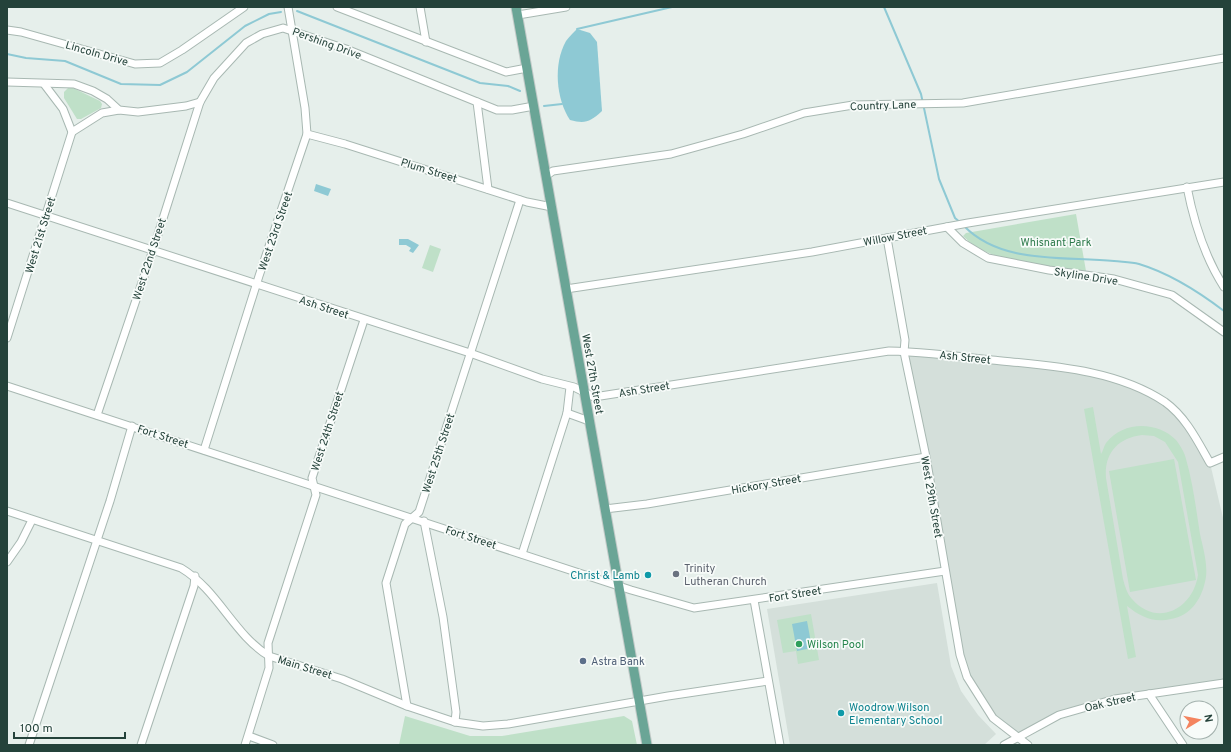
<svg xmlns="http://www.w3.org/2000/svg" width="1231" height="752" font-family="Overpass,sans-serif">
<style>
.built{fill:#d4dfda}
.green{fill:#bfe0c8;fill-rule:evenodd}
.water{fill:#8ec9d4}
.lines{fill:none;stroke-linecap:round;stroke-linejoin:round}
.stream{stroke:#8ec9d4;stroke-width:2}
.minor-casing{stroke:#a8b8b2;stroke-width:9}
.major-casing{stroke:#c2cac8;stroke-width:11}
.minor{stroke:#fff;stroke-width:7}
.major{stroke:#6aa596;stroke-width:9}
.worship-dot{fill:#6b7280;stroke:#f7fbf9;stroke-width:1.5}
.culture-dot{fill:#0f9aa8;stroke:#f7fbf9;stroke-width:1.5}
.leisure-dot{fill:#2e9e5b;stroke:#f7fbf9;stroke-width:1.5}
.service-dot{fill:#5c6f8a;stroke:#f7fbf9;stroke-width:1.5}
.labels{text-anchor:middle;stroke-width:3.5;stroke-linejoin:round;paint-order:stroke}
.street-label{font-size:11px;fill:#24423a;stroke:#f7fbf9}
.park-label{font-size:11px;fill:#2d7a4b;stroke:#f7fbf9}
.worship-label{font-size:11px;fill:#5b616d;stroke:#f7fbf9;text-anchor:start}
.culture-label{font-size:11px;fill:#0d838f;stroke:#f7fbf9;text-anchor:end}
.leisure-label{font-size:11px;fill:#27864d;stroke:#f7fbf9;text-anchor:start}
.service-label{font-size:11px;fill:#4e5e75;stroke:#f7fbf9;text-anchor:start}
</style>
<rect width="100%" height="100%" fill="#e6efeb"/>
<g class="built">
<polygon points="904,352 1111,377 1140,389 1179,415 1210,463 1224,522 1224,683 1115,699 1076,710 1017,737 993,718 967,677"/>
<polygon points="937,583 951,666 961,691 978,715 996,734 984,745 790,745 767,609"/>
</g>
<g class="green">
<polygon points="68,88 73,88 100,101 102,104 101,108 81,119 77,119 64,98 64,92"/>
<path d="M1076 214 1086 271C1048 265 991 265 963 236L966 233Z"/>
<polygon points="430,245 441,249 433,272 422,268"/>
<path d="M1093 407 1101 454C1103 451 1104 446 1106 443 1123 421 1157 421 1176 440 1180 445 1185 453 1186 459 1193 483 1196 509 1200 534 1203 548 1209 567 1205 582 1201 600 1190 616 1171 619 1153 623 1141 617 1127 606L1136 657 1128 659 1084 409ZM1142 435 1154 436 1165 442 1178 462 1198 575C1193 609 1157 628 1132 599 1127 594 1125 586 1123 579L1106 478C1104 453 1118 438 1142 435Z"/>
<polygon points="1174,459 1196,580 1130,592 1109,471"/>
<polygon points="811,614 819,660 798,664 796,651 783,653 777,620"/>
<polygon points="405,716 470,736 502,736 624,716 632,721 637,745 399,745"/>
</g>
<g class="water">
<path d="M577 29 590 33 597 42 602 111C590 122 585 124 570 120 556 99 553 64 566 41 569 37 573 33 577 29Z"/>
<polygon points="316,184 331,189 328,196 314,191"/>
<polygon points="399,239 408,239 419,245 413,253 409,251 411,248 406,245 399,245"/>
<polygon points="807,621 812,648 797,651 792,624"/>
</g>
<g class="lines">
<g class="stream">
<polyline points="884,7 921,94 939,179 955,218 961,223"/>
<polyline points="297,11 480,83 508,86 520,91"/>
<polyline points="577,29 672,7"/>
<polyline points="7,54 26,58 65,61 121,84 160,85 187,72 245,26 269,14 281,12"/>
<polyline points="544,106 562,104"/>
<path d="M964 226C1002 265 1065 256 1114 261 1122 262 1131 262 1139 264 1169 273 1199 292 1224 311"/>
</g>
<g class="minor-casing">
<g id="minor">
<polyline points="337,7 506,72 527,68"/>
<polyline points="420,7 426,42"/>
<polyline points="518,15 566,7"/>
<polyline points="7,30 21,32 135,64 160,63 182,50 244,7"/>
<polyline points="7,82 74,84 93,91 107,99 119,110 138,112 186,106 200,102"/>
<polyline points="477,102 488,189"/>
<polyline points="72,132 102,113 119,110"/>
<polyline points="307,134 345,144 527,202 552,207"/>
<polyline points="547,175 553,171 671,154 743,134 804,113 853,105 963,103 1224,58"/>
<path d="M1187 187C1194 223 1204 256 1224 287"/>
<path d="M7 203 470 353 542 379 574 387 594 397 889 351C924 352 958 356 992 360 1051 366 1115 369 1165 402 1186 417 1198 442 1210 463L1224 457"/>
<polyline points="947,227 963,243 988,258 1049,270 1114,279 1172,295 1224,332"/>
<polyline points="887,238 905,340 904,352 926,457 960,655 967,677 993,718 1028,745"/>
<polyline points="566,289 812,252 968,223 1224,182"/>
<polyline points="7,338 72,132 63,109 44,84"/>
<polyline points="7,386 631,590 694,608 945,571"/>
<polyline points="567,413 589,421"/>
<polyline points="97,415 153,250 200,102 214,78 246,43 262,34 283,28 346,49 497,110 512,110 534,106"/>
<polyline points="204,450 259,276 307,134 305,108 288,7"/>
<polyline points="605,509 647,504 926,457"/>
<path d="M7 511 181 568C218 590 234 635 269 656L342 679 407 706 455 722 483 726 508 724 668 696 768 681"/>
<polyline points="424,521 443,617 456,712 455,722"/>
<polyline points="522,554 567,413 570,387"/>
<polyline points="7,562 21,542 32,520"/>
<polyline points="754,600 780,745"/>
<polyline points="1149,694 1183,745"/>
<polyline points="407,706 386,583 405,524 419,512 520,200"/>
<polyline points="249,736 273,745"/>
<polyline points="29,745 110,501 132,426"/>
<polyline points="141,745 194,586 195,576"/>
<polyline points="245,745 269,668 268,643 316,495 312,478 364,320"/>
<polyline points="1004,745 1059,715 1115,699 1224,683"/>
</g>
</g>
<g class="major-casing">
<polyline id="major" points="516,7 647,745"/>
</g>
<use href="#minor" class="minor"/>
<use href="#major" class="major"/>
</g>
<circle class="worship-dot" cx="676" cy="574" r="4"/>
<g class="culture-dot">
<circle cx="648" cy="575" r="4"/>
<circle cx="841" cy="713" r="4"/>
</g>
<circle class="leisure-dot" cx="799" cy="644" r="4"/>
<circle class="service-dot" cx="583" cy="661" r="4"/>
<g class="labels">
<g class="street-label">
<text transform="translate(327 43) rotate(20)" y="4">Pershing Drive</text>
<text transform="translate(97 53) rotate(16)" y="4">Lincoln Drive</text>
<text transform="translate(883 105) rotate(-2)" y="4">Country Lane</text>
<text transform="translate(429 170) rotate(17)" y="4">Plum Street</text>
<text transform="translate(275 231) rotate(-71)" y="4">West 23rd Street</text>
<text transform="translate(40 235) rotate(-73)" y="4">West 21st Street</text>
<text transform="translate(895 236) rotate(-11)" y="4">Willow Street</text>
<text transform="translate(149 259) rotate(-72)" y="4">West 22nd Street</text>
<text transform="translate(1086 276) rotate(9)" y="4">Skyline Drive</text>
<text transform="translate(324 307) rotate(18)" y="4">Ash Street</text>
<text transform="translate(965 357) rotate(6)" y="4">Ash Street</text>
<text transform="translate(593 374) rotate(80)" y="4">West 27th Street</text>
<text transform="translate(644 389) rotate(-9)" y="4">Ash Street</text>
<text transform="translate(327 431) rotate(-72)" y="4">West 24th Street</text>
<text transform="translate(163 436) rotate(18)" y="4">Fort Street</text>
<text transform="translate(438 453) rotate(-72)" y="4">West 25th Street</text>
<text transform="translate(766 484) rotate(-10)" y="4">Hickory Street</text>
<text transform="translate(932 497) rotate(80)" y="4">West 29th Street</text>
<text transform="translate(471 537) rotate(18)" y="4">Fort Street</text>
<text transform="translate(795 594) rotate(-9)" y="4">Fort Street</text>
<text transform="translate(305 667) rotate(17)" y="4">Main Street</text>
<text transform="translate(1110 702) rotate(-13)" y="4">Oak Street</text>
</g>
<g class="park-label">
<text x="1056" y="246">Whisnant Park</text>
</g>
<g class="worship-label">
<text x="684" y="572">Trinity<tspan x="684" dy="13">Lutheran Church</tspan></text>
</g>
<g class="culture-label">
<text x="640" y="579">Christ &amp; Lamb</text>
<text x="849" y="711" text-anchor="start">Woodrow Wilson<tspan x="849" dy="13">Elementary School</tspan></text>
</g>
<g class="leisure-label">
<text x="807" y="648">Wilson Pool</text>
</g>
<g class="service-label">
<text x="591" y="665">Astra Bank</text>
</g>
</g>
<rect width="1231" height="752" fill="none" stroke="#24423a" stroke-width="16"/>
<g transform="translate(1199 720) rotate(80)"><circle r="19" fill="#f7fbf9" stroke="#a3b1ad"/>
<path d="M0-3L7 15L0 10L-7 15Z" fill="#f4845f"/>
<text y="-6" font-size="11" font-weight="bold" text-anchor="middle" fill="#24423a">N</text>
</g>
<path d="M14 732v6h111v-6" fill="none" stroke="#24423a" stroke-width="2"/>
<text x="20" y="732" font-size="12" fill="#24423a" stroke="#f7fbf9" stroke-width="3" paint-order="stroke">100 m</text>
</svg>
